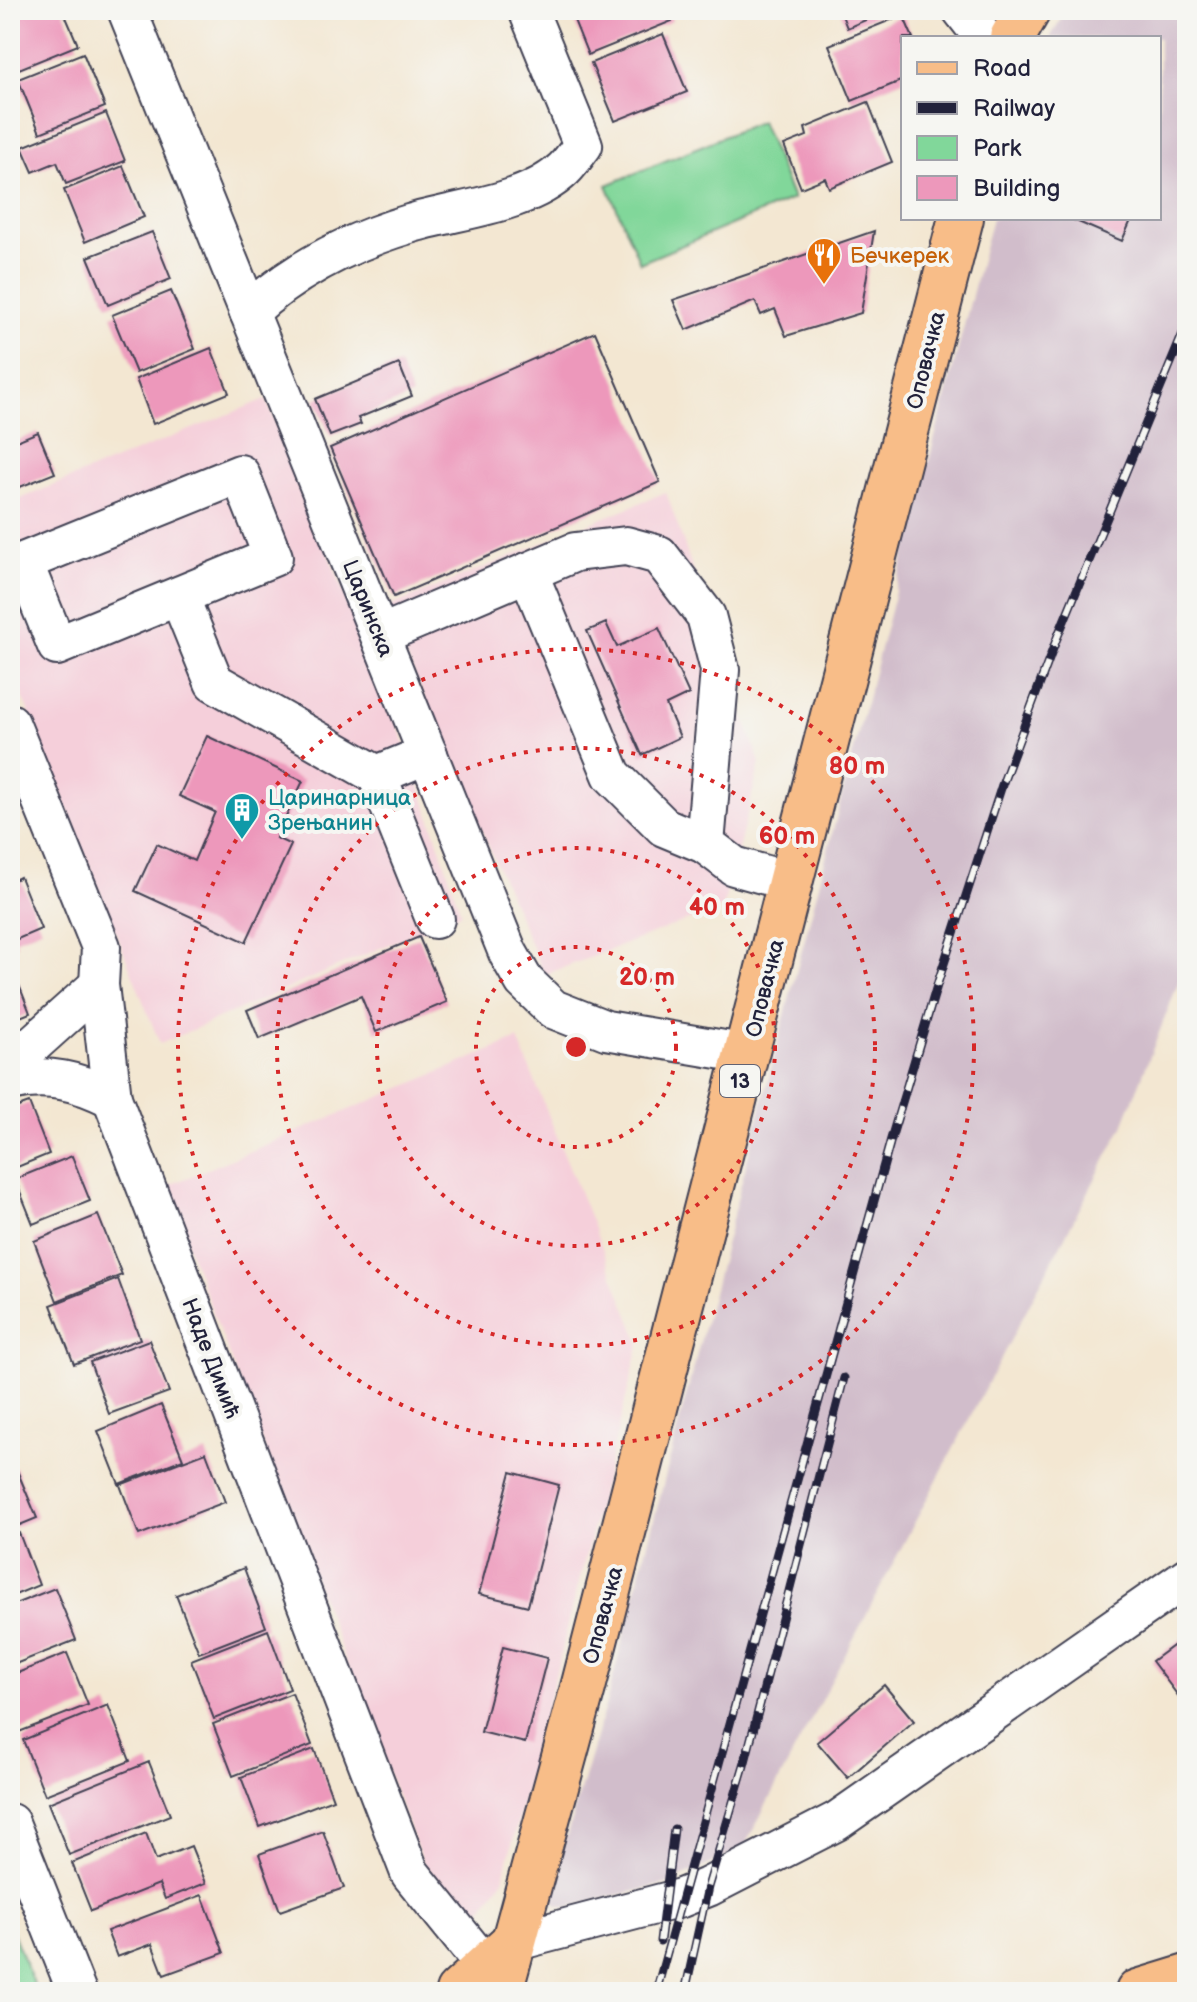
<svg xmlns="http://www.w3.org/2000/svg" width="1197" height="2002" font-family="'Balsamiq Sans',sans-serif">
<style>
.built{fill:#f5cfda}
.industrial{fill:#d1bdcb}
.green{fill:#81d79a;stroke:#527c6a;stroke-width:2}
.building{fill:#ed98bb}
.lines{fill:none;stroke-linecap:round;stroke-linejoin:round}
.minor-casing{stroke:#414052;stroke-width:42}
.major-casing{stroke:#414052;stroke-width:48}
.minor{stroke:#fff;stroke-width:38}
.major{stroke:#f8bd88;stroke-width:44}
.rail-casing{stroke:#22223b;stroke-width:9}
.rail{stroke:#f6f6f2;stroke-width:6;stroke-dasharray:18;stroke-linecap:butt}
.ring{fill:none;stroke:#d62828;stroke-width:4;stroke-dasharray:4 8}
.labels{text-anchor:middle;stroke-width:8;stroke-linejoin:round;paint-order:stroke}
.shield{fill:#f6f6f2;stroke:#626272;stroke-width:2}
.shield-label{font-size:20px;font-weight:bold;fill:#22223b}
.food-label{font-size:22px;fill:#c56008;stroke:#f6f6f2;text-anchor:start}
.street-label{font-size:22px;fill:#22223b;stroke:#f6f6f2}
.culture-label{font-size:22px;fill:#0d838f;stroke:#f6f6f2;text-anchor:start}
.centre{fill:#d62828;stroke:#f6f6f2;stroke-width:4}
.ring-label{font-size:24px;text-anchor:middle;font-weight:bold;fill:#d62828;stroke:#f6f6f2;stroke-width:8;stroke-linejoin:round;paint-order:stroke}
</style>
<rect width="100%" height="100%" fill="#f6f6f2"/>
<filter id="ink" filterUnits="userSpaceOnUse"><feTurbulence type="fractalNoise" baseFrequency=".0125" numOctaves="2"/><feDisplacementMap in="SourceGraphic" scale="16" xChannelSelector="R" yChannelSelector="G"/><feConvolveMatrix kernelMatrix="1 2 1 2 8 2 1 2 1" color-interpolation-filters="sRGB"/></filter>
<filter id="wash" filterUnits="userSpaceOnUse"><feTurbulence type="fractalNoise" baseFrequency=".006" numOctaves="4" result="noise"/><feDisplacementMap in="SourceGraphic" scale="32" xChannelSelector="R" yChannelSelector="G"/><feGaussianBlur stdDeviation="1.8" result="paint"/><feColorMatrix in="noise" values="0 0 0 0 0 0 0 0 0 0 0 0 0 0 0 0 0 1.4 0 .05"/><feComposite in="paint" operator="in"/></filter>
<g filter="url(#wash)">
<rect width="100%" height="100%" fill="#f3e7d2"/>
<g class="built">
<polygon points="266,399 412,761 461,913 160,1044 10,665 10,503"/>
<polygon points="666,492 760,763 734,866 723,907 544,975 386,608"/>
<polygon points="518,1039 640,1343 503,1880 476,1917 445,1890 422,1861 165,1187"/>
</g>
<polygon class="industrial" points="1066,10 1187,10 1187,960 1123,1126 743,1849 666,1884 566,1907 556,1904 551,1899 550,1892 608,1697 992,218 1159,218 1159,38 1050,38"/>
<g class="green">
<polygon points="761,121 793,199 640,263 607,185"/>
<polygon points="10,1926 37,1992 10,1992"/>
</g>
<g id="blocks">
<g class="building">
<polygon points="10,10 63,10 78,45 19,69 10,47"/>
<polygon points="570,10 668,10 672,21 588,55"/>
<polygon points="840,10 889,10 847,28"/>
<polygon points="903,15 913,38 903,38 903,80 852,101 829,45"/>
<polygon points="663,34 687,92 615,121 591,63"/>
<polygon points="83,53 105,107 40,133 18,79"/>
<polygon points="868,102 892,162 829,188 825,178 801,188 784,145 807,136 805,128"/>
<polygon points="106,113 125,161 66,184 57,162 33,172 22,147"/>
<polygon points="123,166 144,217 85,242 64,190"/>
<polygon points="1069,218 1132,218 1122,241"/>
<polygon points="874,231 861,313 786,336 775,309 761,315 755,301 686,330 673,300"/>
<polygon points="152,232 171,279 108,305 88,257"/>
<polygon points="171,291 195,349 136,373 112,315"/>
<polygon points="595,332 660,482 394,597 330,448"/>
<polygon points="211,348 229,393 153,424 136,379"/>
<polygon points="399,364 412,396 358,418 361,424 330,436 315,399"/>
<polygon points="38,432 55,473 10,491 10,437 12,443"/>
<polygon points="606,623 617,647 659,628 689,694 666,705 680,737 642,755 587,631"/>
<polygon points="207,736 303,781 276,838 291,845 246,942 135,891 157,844 194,861 215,812 179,796"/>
<polygon points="20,877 41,929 15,940 17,945 10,948 10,882"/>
<polygon points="419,937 447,1002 376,1032 361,996 259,1039 247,1010"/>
<polygon points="10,962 30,1013 10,1021"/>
<polygon points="29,1103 49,1154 10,1170 10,1110"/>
<polygon points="72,1156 90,1201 33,1224 15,1179"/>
<polygon points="98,1215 122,1275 57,1301 34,1241"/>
<polygon points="118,1279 140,1339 74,1364 51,1305"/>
<polygon points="149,1340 169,1392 109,1414 90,1362"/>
<polygon points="161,1405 183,1459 119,1484 98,1431"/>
<polygon points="206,1452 225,1502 139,1535 120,1485"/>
<polygon points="16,1468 37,1518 10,1529 10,1471"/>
<polygon points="511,1472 559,1485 528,1606 479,1594"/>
<polygon points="19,1533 39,1585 10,1597 10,1537"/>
<polygon points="244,1568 266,1627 199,1653 176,1595"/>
<polygon points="55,1588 76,1640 10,1666 10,1606"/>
<polygon points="268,1630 290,1689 214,1719 191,1660"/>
<polygon points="1187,1635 1187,1690 1179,1697 1152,1661"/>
<polygon points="503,1647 547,1658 525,1743 481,1732"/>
<polygon points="67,1653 88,1705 19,1732 10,1709 10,1676"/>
<polygon points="884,1685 914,1721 848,1778 817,1742"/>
<polygon points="292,1693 312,1745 233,1776 213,1724"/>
<polygon points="108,1705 130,1761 45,1795 23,1740"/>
<polygon points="314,1749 333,1799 260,1827 241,1777"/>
<polygon points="149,1762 170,1815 69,1855 48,1803"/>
<polygon points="323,1831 344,1888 280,1911 259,1854"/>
<polygon points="146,1833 156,1860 191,1846 206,1883 165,1899 159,1884 91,1911 72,1863"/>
<polygon points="202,1895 224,1953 164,1975 152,1944 117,1957 107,1931"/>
</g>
</g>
</g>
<g filter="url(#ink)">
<use href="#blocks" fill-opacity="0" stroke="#414052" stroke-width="2"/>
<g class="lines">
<g class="minor-casing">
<g id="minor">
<polyline points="127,10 508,953 524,981 553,1009 606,1030 748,1054"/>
<polyline points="962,10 984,38"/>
<path d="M249 312C295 269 349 242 409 224 457 209 527 205 564 169 571 162 577 153 583 145L528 10"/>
<polygon points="240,474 273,557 57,646 23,562"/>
<polyline points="528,572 612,775 664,827 705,844"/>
<polyline points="179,596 214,682 377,775"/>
<polyline points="380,635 575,552 626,546 659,555 706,616 720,670 705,844 734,866 791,882"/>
<polyline points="10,723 101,947 99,985 112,1098 410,1873 486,1967"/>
<polyline points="428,754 377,775 435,919"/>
<polyline points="10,1069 30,1047 99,985"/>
<path d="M10 1082C48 1073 78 1081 112 1098"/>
<polyline points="10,1823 77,1992"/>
<polyline points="513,1942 681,1898 708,1887 837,1821 1187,1577"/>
</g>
</g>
<g class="major-casing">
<g id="major">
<polyline points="1012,38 1028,10"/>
<polyline points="458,1992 513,1942"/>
<polyline points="500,1992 584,1684 961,218"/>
<polyline points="1138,1992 1187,1977"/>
</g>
</g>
<use href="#minor" class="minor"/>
<use href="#major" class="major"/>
<g class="rail-casing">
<g id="rail">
<polyline points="660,1941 674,1829"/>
<polyline points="656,1992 891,1139 938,982 1002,785 1057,638 1187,324"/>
<polyline points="685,1992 708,1887 745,1762 844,1378"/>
</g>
</g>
<use href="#rail" class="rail"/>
</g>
</g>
<g class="ring">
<circle cx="576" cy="1047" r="100"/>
<circle cx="576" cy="1047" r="199"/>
<circle cx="576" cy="1047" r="299"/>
<circle cx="576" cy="1047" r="398"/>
</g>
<defs>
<g id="restaurant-pin" transform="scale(1.8)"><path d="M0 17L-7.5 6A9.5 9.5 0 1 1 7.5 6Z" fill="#e8710a" stroke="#f6f6f2"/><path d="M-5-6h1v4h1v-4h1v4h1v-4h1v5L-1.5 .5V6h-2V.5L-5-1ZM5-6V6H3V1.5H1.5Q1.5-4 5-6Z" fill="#fff"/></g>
<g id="building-pin" transform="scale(1.8)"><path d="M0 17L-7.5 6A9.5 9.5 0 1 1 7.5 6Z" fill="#0f9aa8" stroke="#f6f6f2"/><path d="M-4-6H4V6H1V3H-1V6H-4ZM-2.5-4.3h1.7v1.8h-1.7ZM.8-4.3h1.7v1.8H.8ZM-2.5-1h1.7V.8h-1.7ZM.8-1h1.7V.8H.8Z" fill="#fff"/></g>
</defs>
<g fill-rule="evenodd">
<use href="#restaurant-pin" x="824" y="255"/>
<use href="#building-pin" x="242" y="810"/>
</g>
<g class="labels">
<rect class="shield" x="720" y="1065" width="40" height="32" rx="6"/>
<g class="shield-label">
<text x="740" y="1088">13</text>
</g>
<g class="food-label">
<text x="850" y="263">Бечкерек</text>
</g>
<g class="street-label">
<text transform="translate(925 360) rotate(-76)" y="8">Оповачка</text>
<text transform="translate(369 608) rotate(68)" y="8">Царинска</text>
<text transform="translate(764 988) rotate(-76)" y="8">Оповачка</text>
<text transform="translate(212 1358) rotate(69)" y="8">Наде Димић</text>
<text transform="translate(602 1615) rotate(-75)" y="8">Оповачка</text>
</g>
<g class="culture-label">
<text x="268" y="805">Царинарница<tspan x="268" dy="25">Зрењанин</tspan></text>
</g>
</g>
<circle cx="576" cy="1047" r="12" class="centre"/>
<g class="ring-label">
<text x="857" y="774">80 m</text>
<text x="787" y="844">60 m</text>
<text x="717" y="915">40 m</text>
<text x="647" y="985">20 m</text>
</g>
<rect width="1197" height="2002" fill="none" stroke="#f6f6f2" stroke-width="40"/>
<rect x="901" y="36" width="260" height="184" fill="#f6f6f2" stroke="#a1a1a9" stroke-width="2"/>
<rect x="917" y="62" width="40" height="12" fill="#f8bd88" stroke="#a1a1a9" stroke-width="2"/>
<text x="973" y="76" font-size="24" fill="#22223b">Road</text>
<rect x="917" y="102" width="40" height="12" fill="#22223b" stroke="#a1a1a9" stroke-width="2"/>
<text x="973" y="116" font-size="24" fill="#22223b">Railway</text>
<rect x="917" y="136" width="40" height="24" fill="#81d79a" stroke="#a1a1a9" stroke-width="2"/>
<text x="973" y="156" font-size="24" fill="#22223b">Park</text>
<rect x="917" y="176" width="40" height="24" fill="#ed98bb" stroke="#a1a1a9" stroke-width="2"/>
<text x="973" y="196" font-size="24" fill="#22223b">Building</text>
</svg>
